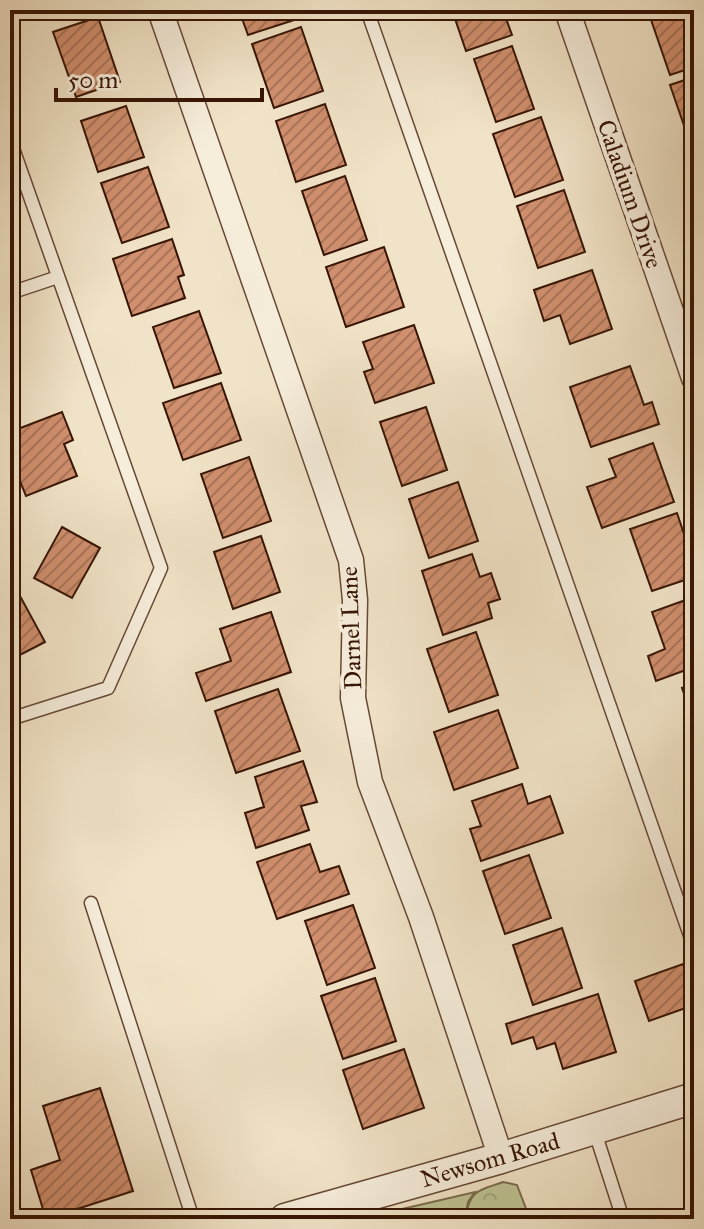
<svg xmlns="http://www.w3.org/2000/svg" width="704" height="1229" font-family="'IM FELL Great Primer',serif">
<style>
.grass{fill:#bec393;stroke:#7a6c4c;stroke-width:2}
.forest{fill:url(#forest-crowns);stroke:#7a6c4c;stroke-width:2}
.building{fill:url(#building-hatch);stroke:#371505;stroke-width:2}
.lines{fill:none;stroke-linecap:round;stroke-linejoin:round}
.service-casing{stroke:#664836;stroke-width:15}
.minor-casing{stroke:#664836;stroke-width:27}
.tertiary-casing{stroke:#664836;stroke-width:33}
.service{stroke:#f6eddb;stroke-width:12}
.minor{stroke:#f6eddb;stroke-width:24}
.tertiary{stroke:#f6eddb;stroke-width:30}
.labels{text-anchor:middle;stroke-width:8;stroke-linejoin:round;paint-order:stroke}
.street-label{font-size:24px;fill:#371505;stroke:#f6eddb}
</style>
<defs>
<pattern id="forest-crowns" width="20" height="18" patternUnits="userSpaceOnUse" patternTransform="scale(2)"><rect width="20" height="18" fill="#bec393"/><path d="M2 6a3 3 0 1 1 6 0M12 15a3 3 0 1 1 6 0" fill="none" stroke="#a4a77d"/></pattern>
<pattern id="building-hatch" width="6" height="6" patternUnits="userSpaceOnUse" patternTransform="scale(2)"><rect width="6" height="6" fill="#d08f6e"/><path d="M-1 1l2-2M0 6l6-6M5 7l2-2" fill="none" stroke="#aa7458"/></pattern>
</defs>
<rect width="100%" height="100%" fill="#f1e3c7"/>
<filter id="stains"><feTurbulence type="fractalNoise" baseFrequency=".0025" numOctaves="4"/><feColorMatrix values="0 0 0 0 .2 0 0 0 0 .09 0 0 0 0 .02 0 0 0 .5 -.17"/></filter>
<radialGradient id="worn" r=".72"><stop offset=".6" stop-color="#630" stop-opacity="0"/><stop offset="1" stop-color="#630" stop-opacity=".3"/></radialGradient>
<polygon class="grass" points="475,1192 468,1202 465,1219 359,1219"/>
<path class="forest" d="M503 1182 517 1185 530 1219H465C470 1190 477 1191 503 1182Z"/>
<g class="building">
<polygon points="239,10 291,10 294,20 248,35"/>
<polygon points="452,10 503,10 512,35 466,51"/>
<polygon points="652,10 694,10 694,67 670,75 648,11"/>
<polygon points="98,17 120,82 76,97 53,32"/>
<polygon points="301,27 323,91 274,108 252,44"/>
<polygon points="512,46 534,109 496,122 474,59"/>
<polygon points="694,77 694,145 691,146 670,85"/>
<polygon points="325,104 346,165 296,182 276,121"/>
<polygon points="126,106 144,157 98,172 81,121"/>
<polygon points="541,117 563,180 515,197 493,134"/>
<polygon points="148,167 169,227 122,243 101,183"/>
<polygon points="345,176 367,240 324,255 302,191"/>
<polygon points="564,190 585,252 538,268 517,206"/>
<polygon points="172,239 184,275 178,277 185,298 132,316 113,259"/>
<polygon points="384,247 404,307 346,327 326,267"/>
<polygon points="592,270 612,329 570,344 560,315 544,321 534,290"/>
<polygon points="199,311 221,373 174,388 153,327"/>
<polygon points="414,325 434,383 375,403 364,372 373,369 363,342"/>
<polygon points="630,366 644,405 652,402 659,424 591,447 570,387"/>
<polygon points="221,383 241,440 183,460 163,403"/>
<polygon points="426,407 447,470 402,486 380,422"/>
<polygon points="62,412 73,440 64,444 77,476 26,496 10,456 10,432"/>
<polygon points="653,443 674,502 602,528 587,487 616,477 609,459"/>
<polygon points="249,457 271,521 223,538 201,474"/>
<polygon points="458,482 478,541 429,558 409,499"/>
<polygon points="677,513 694,564 694,577 652,591 630,529"/>
<polygon points="62,527 100,548 72,598 34,578"/>
<polygon points="261,536 280,592 233,609 214,552"/>
<polygon points="472,554 480,577 491,573 500,599 488,603 492,618 443,635 422,571"/>
<polygon points="20,596 45,642 10,660 10,602"/>
<polygon points="694,597 694,667 656,681 648,656 665,649 652,612"/>
<polygon points="271,612 291,672 206,701 196,673 231,661 220,629"/>
<polygon points="476,632 498,695 449,712 427,649"/>
<polygon points="694,684 694,723 682,688"/>
<polygon points="278,689 300,751 236,773 215,711"/>
<polygon points="498,710 518,768 454,790 434,732"/>
<polygon points="303,761 317,802 301,806 309,830 256,848 245,813 264,807 255,777"/>
<polygon points="522,784 528,804 550,796 563,833 481,861 470,829 481,826 472,801"/>
<polygon points="310,844 320,872 339,866 349,894 277,919 257,862"/>
<polygon points="529,855 551,918 505,934 483,871"/>
<polygon points="353,905 375,968 327,985 305,921"/>
<polygon points="562,928 582,988 533,1005 513,945"/>
<polygon points="683,964 694,996 694,1005 649,1021 635,981"/>
<polygon points="375,978 396,1041 343,1059 321,996"/>
<polygon points="598,994 616,1052 563,1069 555,1043 537,1049 533,1037 512,1044 506,1024"/>
<polygon points="404,1049 424,1108 363,1129 343,1070"/>
<polygon points="100,1088 133,1191 46,1219 31,1170 60,1160 43,1106"/>
</g>
<g class="lines">
<g class="service-casing">
<g id="service">
<polyline points="367,10 694,947"/>
<polyline points="10,140 161,568 108,688 10,719"/>
<polyline points="10,293 58,277"/>
<polyline points="91,903 193,1219"/>
<polyline points="594,1129 623,1219"/>
</g>
</g>
<g class="minor-casing">
<g id="minor">
<polyline points="160,10 351,560 355,600 353,698 370,782 421,917 501,1158"/>
<polyline points="567,10 694,378"/>
</g>
</g>
<g class="tertiary-casing">
<polyline id="tertiary" points="285,1219 501,1158 694,1098"/>
</g>
<use href="#service" class="service"/>
<use href="#minor" class="minor"/>
<use href="#tertiary" class="tertiary"/>
</g>
<g class="labels">
<g class="street-label">
<text transform="translate(630 194) rotate(71)" y="8">Caladium Drive</text>
<text transform="translate(351 628) rotate(-92)" y="8">Darnel Lane</text>
<text transform="translate(490 1160) rotate(-16)" y="8">Newsom Road</text>
</g>
</g>
<rect width="704" height="1229" fill="none" stroke="#f1e3c7" stroke-width="40"/>
<rect x="12" y="12" width="680" height="1205" fill="none" stroke="#371505" stroke-width="4"/>
<rect x="20" y="20" width="664" height="1189" fill="none" stroke="#371505" stroke-width="2"/>
<path d="M56 88v12h206v-12" fill="none" stroke="#371505" stroke-width="4"/>
<text x="68" y="88" font-size="24" fill="#371505" stroke="#f6eddb" stroke-width="6" paint-order="stroke">50 m</text>
<rect width="100%" height="100%" filter="url(#stains)"/>
<rect width="100%" height="100%" fill="url(#worn)"/>
</svg>
